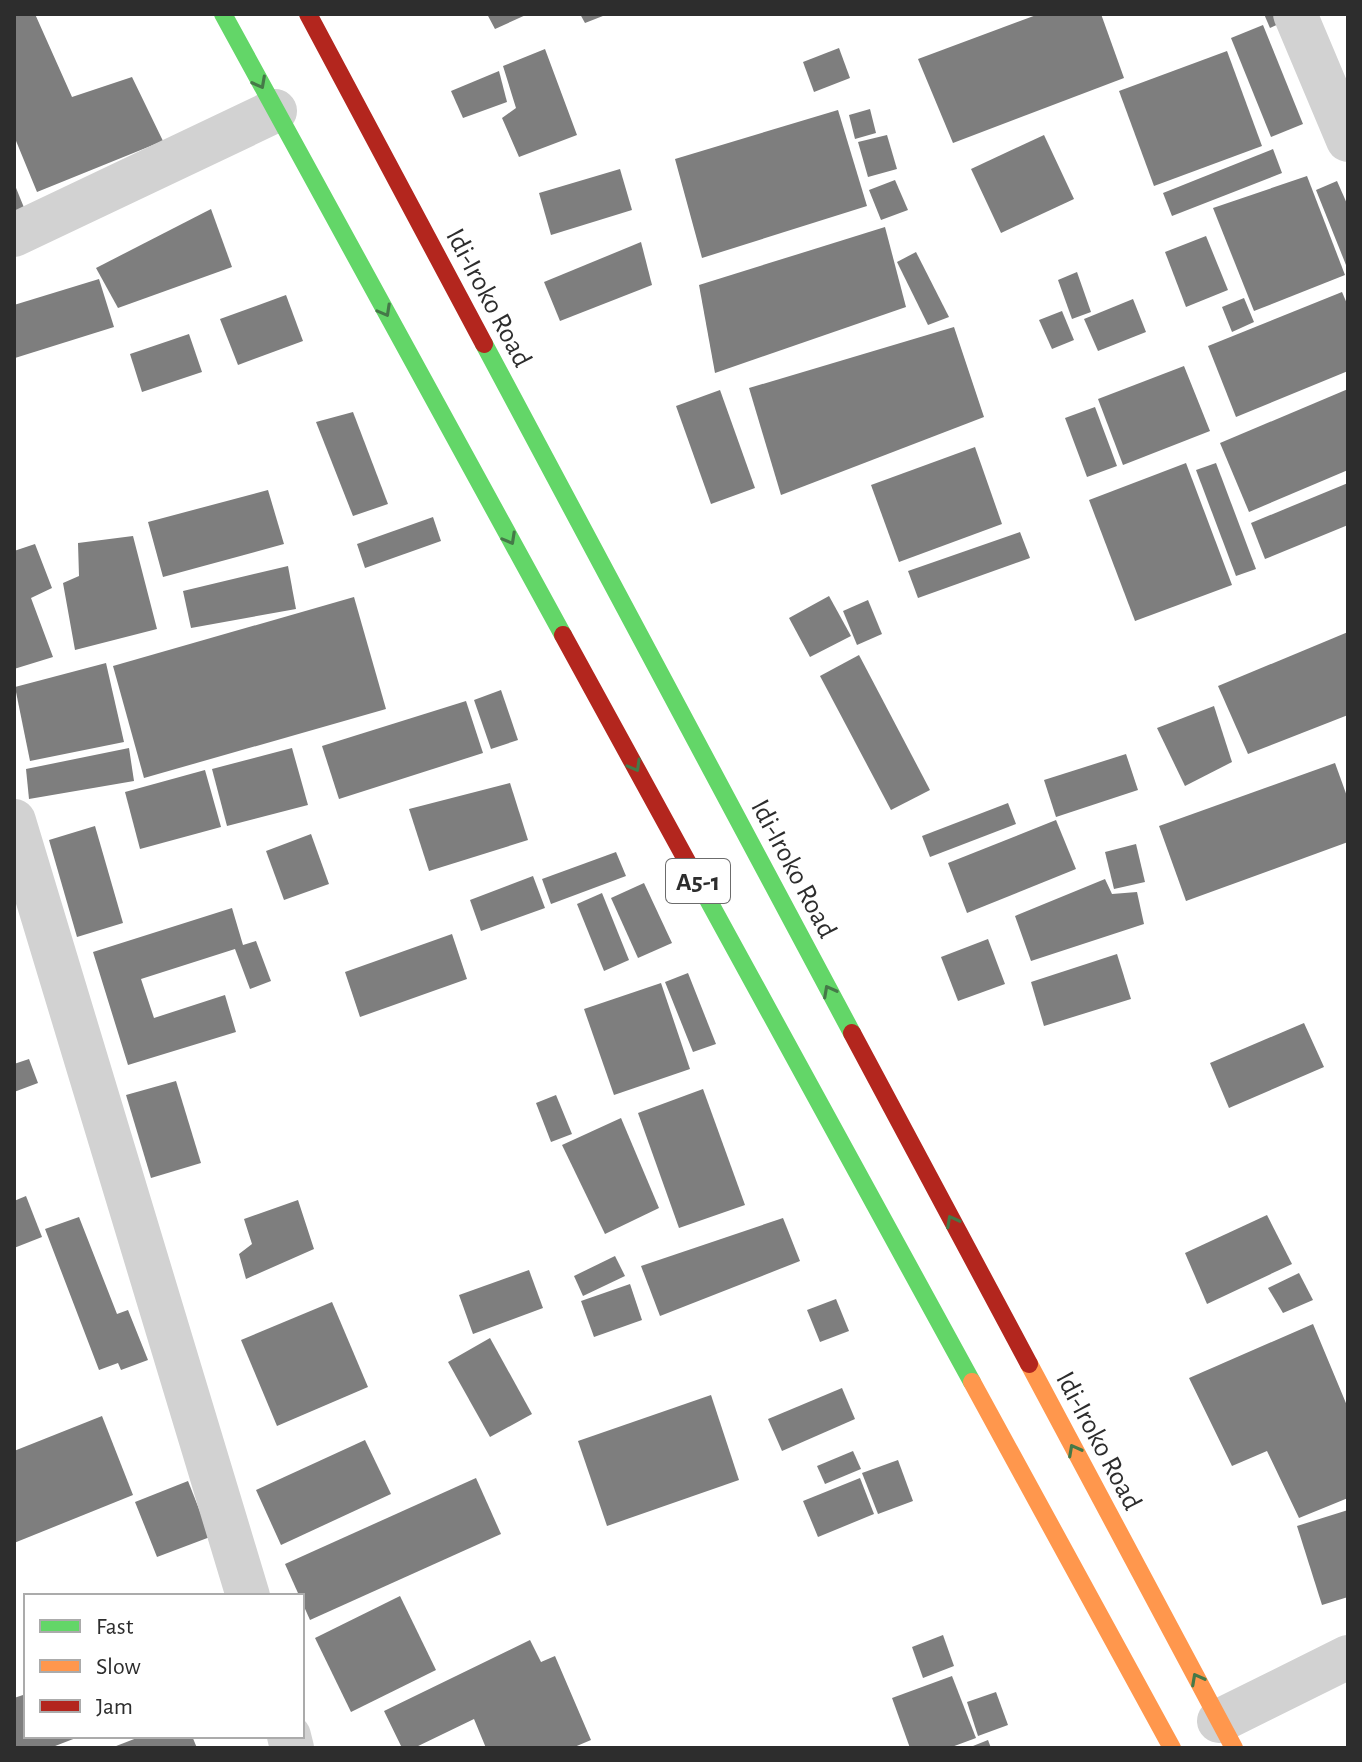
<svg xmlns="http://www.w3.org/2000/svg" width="1362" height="1762" font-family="'Alegreya Sans',sans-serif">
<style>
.building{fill:#7e7e7e}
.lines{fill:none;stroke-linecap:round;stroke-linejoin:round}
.street{stroke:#d2d2d2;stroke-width:44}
.fast{stroke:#63d668;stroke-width:18}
.slow{stroke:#ff974d;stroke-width:18}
.jam{stroke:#b3261e;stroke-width:18}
.oneway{stroke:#457948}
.labels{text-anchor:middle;stroke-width:8;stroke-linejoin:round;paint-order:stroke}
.shield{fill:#fff;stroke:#6c6c6c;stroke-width:2}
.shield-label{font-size:26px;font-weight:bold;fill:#2d2d2d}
.street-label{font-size:28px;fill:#2d2d2d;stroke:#fff}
</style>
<rect width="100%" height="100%" fill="#fff"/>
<g class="building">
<polygon points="14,14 35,14 72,97 132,77 163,141 37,192 14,136"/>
<polygon points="487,14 528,14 495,29"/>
<polygon points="580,14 608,14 585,23"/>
<polygon points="1039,14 1101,14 1124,78 953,143 918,59"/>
<polygon points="1264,14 1282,14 1285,21 1270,28"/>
<polygon points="1263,25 1303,124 1271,137 1231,38"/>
<polygon points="839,48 850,78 814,92 803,62"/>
<polygon points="545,49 577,135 519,157 502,118 516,108 503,66"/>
<polygon points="1227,51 1262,146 1154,186 1119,91"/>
<polygon points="499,71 507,102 463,118 451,91"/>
<polygon points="870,109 876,133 855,139 849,115"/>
<polygon points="838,110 867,206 702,258 675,159"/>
<polygon points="887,135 897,169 868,177 858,142"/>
<polygon points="1044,135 1074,199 1001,233 971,169"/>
<polygon points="1273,149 1282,173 1172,216 1163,193"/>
<polygon points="620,169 632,210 551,235 539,193"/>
<polygon points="1307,176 1345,275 1254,311 1213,208"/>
<polygon points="895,180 908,210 881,220 869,190"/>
<polygon points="1337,181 1348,206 1348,270 1316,190"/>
<polygon points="14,183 25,210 14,215"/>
<polygon points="211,209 232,267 118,308 96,268"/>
<polygon points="885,227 906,307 715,373 699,285"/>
<polygon points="1206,236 1228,290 1186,307 1165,252"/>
<polygon points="641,242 652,285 560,321 544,282"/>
<polygon points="916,252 949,317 928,325 897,262"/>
<polygon points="1077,272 1091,312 1072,319 1058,280"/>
<polygon points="99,279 114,327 15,358 14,305"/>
<polygon points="1342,292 1348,306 1348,371 1236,417 1208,346"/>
<polygon points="286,295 303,341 238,365 220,319"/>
<polygon points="1244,298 1254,322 1232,332 1222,307"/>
<polygon points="1133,299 1146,332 1098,351 1084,319"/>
<polygon points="1062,311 1074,340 1052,349 1039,320"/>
<polygon points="954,327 984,417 781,495 749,388"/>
<polygon points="189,334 202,372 142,392 130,354"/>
<polygon points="1184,366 1210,431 1123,465 1098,399"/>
<polygon points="1348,389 1348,470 1249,512 1220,443"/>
<polygon points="720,390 755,488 711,504 676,406"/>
<polygon points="1095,407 1117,466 1087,477 1065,418"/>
<polygon points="353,412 388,504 353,516 316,422"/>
<polygon points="975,447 1002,524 899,562 871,485"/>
<polygon points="1186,463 1232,585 1135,621 1089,500"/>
<polygon points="1216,463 1256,569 1236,576 1196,470"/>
<polygon points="1348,483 1348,525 1265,559 1251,523"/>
<polygon points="268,490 284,544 163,577 148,522"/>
<polygon points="433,517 441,541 365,568 357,544"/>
<polygon points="1020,532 1030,558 918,598 908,571"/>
<polygon points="133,536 157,629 75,650 63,583 79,576 78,543"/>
<polygon points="35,544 52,588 31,598 53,657 14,669 14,551"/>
<polygon points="288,566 296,609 191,628 183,591"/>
<polygon points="829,596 851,636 810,657 789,618"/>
<polygon points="354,597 386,709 144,778 113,666"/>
<polygon points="868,600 882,634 857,645 843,611"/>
<polygon points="1348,632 1348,715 1248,754 1218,686"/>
<polygon points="859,655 930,790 891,810 820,676"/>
<polygon points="106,663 124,742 30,761 15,687"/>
<polygon points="501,690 518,740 491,749 474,700"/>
<polygon points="466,701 483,753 339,799 322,746"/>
<polygon points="1214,706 1232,762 1185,786 1157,728"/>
<polygon points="129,748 134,781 29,799 26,769"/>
<polygon points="292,748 308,805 227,826 212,769"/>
<polygon points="1126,754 1138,790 1056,817 1044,780"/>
<polygon points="1335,763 1348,799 1348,842 1186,901 1159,826"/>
<polygon points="205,770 221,827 140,849 125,792"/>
<polygon points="510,783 528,840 429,871 409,809"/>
<polygon points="1008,803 1016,824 930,857 922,836"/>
<polygon points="1056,820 1076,869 967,913 948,863"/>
<polygon points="95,826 123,923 77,937 49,840"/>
<polygon points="311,834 329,884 284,900 266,851"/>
<polygon points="1136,844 1145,882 1114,889 1105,852"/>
<polygon points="616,852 626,876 551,904 542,879"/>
<polygon points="533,876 545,908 481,931 470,900"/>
<polygon points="1105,879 1112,894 1137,892 1144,924 1031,961 1015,916"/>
<polygon points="644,883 672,943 638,958 611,898"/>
<polygon points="602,893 629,960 604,971 577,904"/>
<polygon points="232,908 243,945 256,941 271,981 250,989 235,949 141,979 154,1018 225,995 236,1032 128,1065 93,952"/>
<polygon points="452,934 467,979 360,1017 345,972"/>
<polygon points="988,939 1005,984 958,1001 941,957"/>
<polygon points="1117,954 1131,999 1044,1026 1031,982"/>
<polygon points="688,973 716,1044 693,1052 665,982"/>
<polygon points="661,983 690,1069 614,1095 584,1009"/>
<polygon points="1304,1023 1324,1067 1229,1108 1210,1063"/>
<polygon points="29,1059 38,1083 14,1092 14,1064"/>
<polygon points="176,1081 201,1163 151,1178 126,1095"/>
<polygon points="703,1089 745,1205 679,1228 638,1113"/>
<polygon points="556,1095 572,1134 551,1142 536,1103"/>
<polygon points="621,1118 659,1208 605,1234 562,1145"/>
<polygon points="26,1196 42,1237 14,1248 14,1201"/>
<polygon points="298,1200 314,1249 246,1279 239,1254 252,1244 244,1219"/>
<polygon points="1267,1215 1292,1264 1207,1304 1185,1253"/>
<polygon points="79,1217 117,1314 128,1310 148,1360 121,1370 118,1363 99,1370 45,1229"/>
<polygon points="783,1218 800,1261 660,1316 641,1266"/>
<polygon points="615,1256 625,1276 583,1296 574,1276"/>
<polygon points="529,1270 543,1308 473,1334 459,1295"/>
<polygon points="1299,1273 1313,1300 1283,1313 1268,1288"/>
<polygon points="630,1284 642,1320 594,1337 581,1301"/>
<polygon points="836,1299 849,1331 820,1342 807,1310"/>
<polygon points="332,1302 368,1387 277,1426 241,1340"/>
<polygon points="1313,1324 1348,1408 1348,1498 1299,1518 1267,1451 1232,1466 1189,1378"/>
<polygon points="490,1338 532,1414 490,1437 448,1362"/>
<polygon points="842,1388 855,1419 782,1451 768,1419"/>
<polygon points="711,1395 739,1480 607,1526 578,1441"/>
<polygon points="102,1416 133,1495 14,1543 14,1451"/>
<polygon points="365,1440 391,1494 281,1545 256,1490"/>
<polygon points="853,1451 861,1469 825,1484 817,1466"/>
<polygon points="898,1460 913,1501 878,1514 862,1473"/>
<polygon points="476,1478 501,1534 310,1620 285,1564"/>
<polygon points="860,1478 874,1514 818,1537 803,1501"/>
<polygon points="188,1481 210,1537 157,1557 135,1502"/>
<polygon points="1348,1510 1348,1597 1322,1605 1297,1526"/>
<polygon points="400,1596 436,1670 351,1712 315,1638"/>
<polygon points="943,1635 954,1666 923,1678 912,1647"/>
<polygon points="530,1640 541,1662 555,1656 591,1740 572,1748 486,1748 474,1719 414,1748 402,1748 384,1711"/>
<polygon points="952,1676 976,1738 949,1748 910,1748 892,1698"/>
<polygon points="996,1692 1008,1725 978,1736 967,1702"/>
<polygon points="26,1694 26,1736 81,1736 50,1748 14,1748 14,1698"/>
<polygon points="142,1736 192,1736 197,1748 111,1748"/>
<polygon points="988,1740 991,1748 968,1748"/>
</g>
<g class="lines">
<g class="street">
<polyline points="1295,14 1348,140"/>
<polyline points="14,235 275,111"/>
<polyline points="14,821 248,1596"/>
<polyline points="1219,1721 1348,1657"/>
<polyline points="289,1736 292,1748"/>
</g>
<g class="fast">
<polyline points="223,14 563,635"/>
<polyline points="484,344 852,1033"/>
<polyline points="689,865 972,1382"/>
</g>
<g class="slow">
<polyline points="1029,1364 1234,1748"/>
<polyline points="972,1382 1172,1748"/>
</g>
<g class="jam">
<polyline points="308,14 484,344"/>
<polyline points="563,635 689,865"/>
<polyline points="852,1033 1029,1364"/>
</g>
</g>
<defs><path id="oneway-chevron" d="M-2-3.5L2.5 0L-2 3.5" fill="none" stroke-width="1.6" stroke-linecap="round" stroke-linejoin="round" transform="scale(2)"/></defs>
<g class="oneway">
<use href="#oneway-chevron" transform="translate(260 83) rotate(62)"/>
<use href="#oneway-chevron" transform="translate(385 311) rotate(61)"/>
<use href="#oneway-chevron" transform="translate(510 539) rotate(61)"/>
<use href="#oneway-chevron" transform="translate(635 766) rotate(61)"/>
<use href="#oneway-chevron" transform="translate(829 991) rotate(-118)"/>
<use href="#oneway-chevron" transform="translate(952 1221) rotate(-118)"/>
<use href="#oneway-chevron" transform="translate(1074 1450) rotate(-118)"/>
<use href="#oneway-chevron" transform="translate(1197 1679) rotate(-118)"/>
</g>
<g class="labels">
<rect class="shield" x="666" y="859" width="64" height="44" rx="6"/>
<g class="shield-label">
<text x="698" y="890">A5-1</text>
</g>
<g class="street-label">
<text transform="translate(490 297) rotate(62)" y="10">Idi-Iroko Road</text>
<text transform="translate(795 868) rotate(62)" y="10">Idi-Iroko Road</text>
<text transform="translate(1100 1440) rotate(62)" y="10">Idi-Iroko Road</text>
</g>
</g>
<rect width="1362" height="1762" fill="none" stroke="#2d2d2d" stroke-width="32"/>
<rect x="24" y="1594" width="280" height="144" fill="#ffffff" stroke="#ababab" stroke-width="2"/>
<rect x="40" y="1620" width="40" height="12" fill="#63d668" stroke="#ababab" stroke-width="2"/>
<text x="96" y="1634" font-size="24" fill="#2d2d2d">Fast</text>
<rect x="40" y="1660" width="40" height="12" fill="#ff974d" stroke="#ababab" stroke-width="2"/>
<text x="96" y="1674" font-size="24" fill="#2d2d2d">Slow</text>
<rect x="40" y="1700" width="40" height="12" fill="#b3261e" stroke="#ababab" stroke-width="2"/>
<text x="96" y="1714" font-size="24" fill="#2d2d2d">Jam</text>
</svg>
